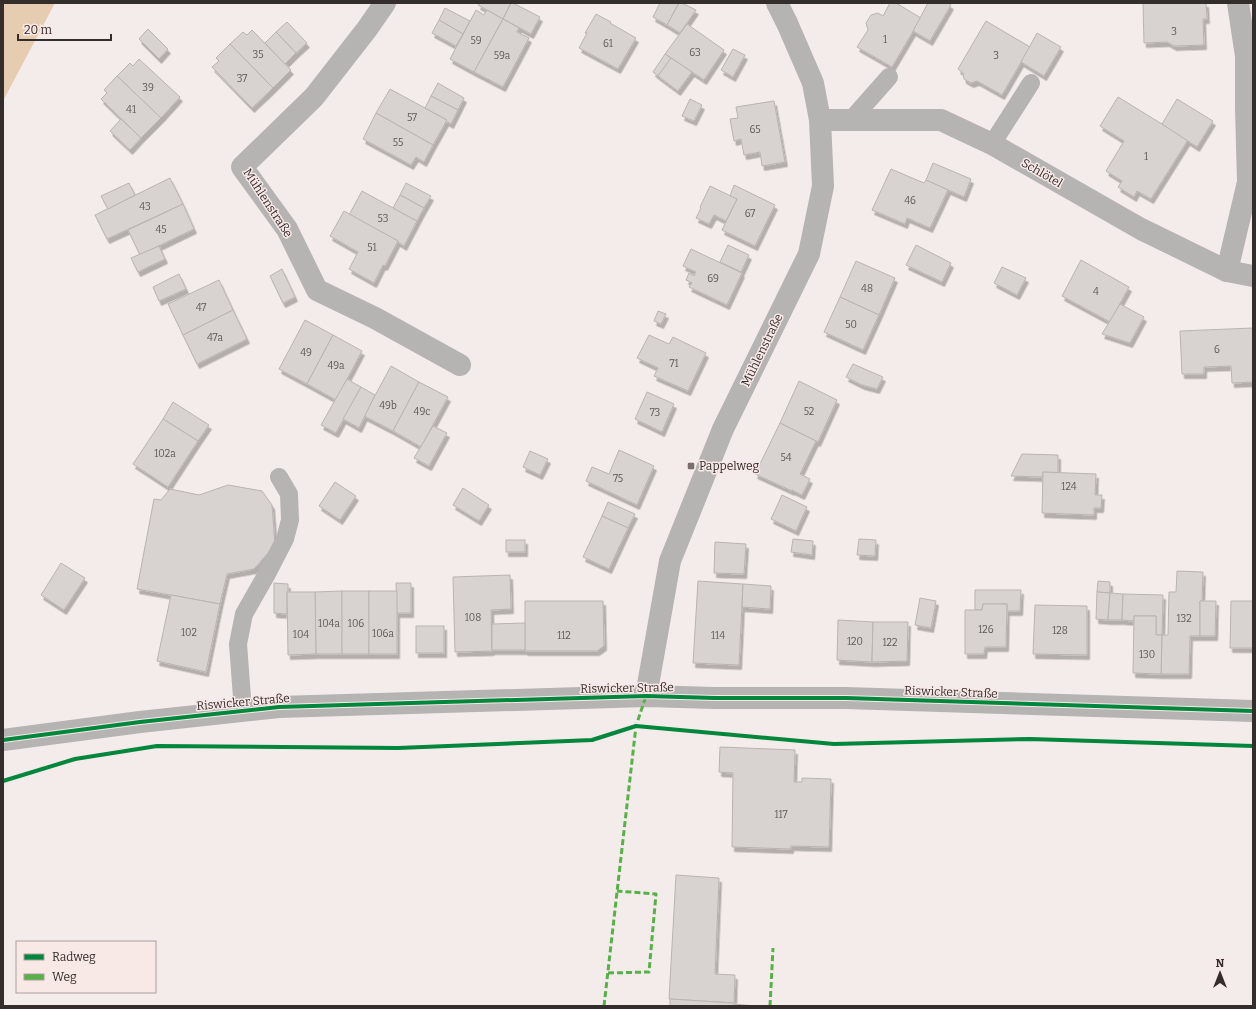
<svg xmlns="http://www.w3.org/2000/svg" width="1256" height="1009" font-family="Bitter,serif">
<style>
.green{fill:#e6ccb0}
.building{fill:#d8d2d0;stroke:#b9b3b1;filter:url(#shadow)}
.lines{fill:none;stroke-linecap:round;stroke-linejoin:round}
.service{stroke:#b6b3b3;stroke-width:18}
.minor{stroke:#b6b3b3;stroke-width:22}
.tertiary{stroke:#b6b3b3;stroke-width:22}
.quiet{stroke:#56b246;stroke-width:3;stroke-dasharray:6 3;stroke-linecap:butt}
.cycleway-casing{stroke:#f8e9e7;stroke-width:6}
.cycleway{stroke:#00873e;stroke-width:4}
.poi-dot{fill:#77706f;stroke:#f8e9e7;stroke-width:1.5}
.labels{text-anchor:middle;stroke-width:3;stroke-linejoin:round;paint-order:stroke}
.number-label{font-size:10px;fill:#5e5857}
.street-label{font-size:12px;fill:#332d2c;stroke:#f8e9e7}
.poi-label{font-size:12px;fill:#332d2c;stroke:#f8e9e7;text-anchor:start}
</style>
<defs>
<filter id="shadow"><feDropShadow dx="2.5" dy="4.5" stdDeviation="0" flood-color="#0004"/></filter>
</defs>
<rect width="100%" height="100%" fill="#f4eceb"/>
<polygon class="green" points="3,3 55,3 3,101"/>
<g class="building">
<polygon points="479,3 511,3 503,19 478,5"/>
<polygon points="511,3 513,3 540,17 531,34 503,19"/>
<polygon points="660,3 679,3 667,25 653,17"/>
<polygon points="679,3 682,3 696,10 680,33 667,25"/>
<polygon points="890,3 896,3 921,18 892,67 857,47 868,30 866,23 871,15 878,13 883,16"/>
<polygon points="928,3 948,3 951,5 930,41 913,31"/>
<polygon points="1143,3 1206,3 1207,19 1203,19 1204,45 1174,46 1167,42 1144,43"/>
<polygon points="445,8 470,21 463,34 439,20"/>
<polygon points="476,10 484,15 487,10 503,19 474,72 450,59"/>
<polygon points="596,14 611,22 610,23 636,38 618,69 579,48 587,33 585,33"/>
<polygon points="503,19 519,28 517,32 529,38 503,87 474,72"/>
<polygon points="439,20 463,34 456,46 432,33"/>
<polygon points="986,21 1030,47 1002,95 977,81 971,83 964,79 963,73 958,69"/>
<polygon points="287,22 307,43 296,53 276,32"/>
<polygon points="687,24 724,50 704,80 665,54"/>
<polygon points="148,29 168,49 159,59 139,39"/>
<polygon points="252,30 291,70 273,88 230,44 243,32 247,35"/>
<polygon points="276,32 296,53 285,64 265,43"/>
<polygon points="1037,33 1061,47 1044,76 1021,62"/>
<polygon points="230,44 273,88 252,108 212,67 219,61 216,58"/>
<polygon points="733,49 745,55 733,77 721,70"/>
<polygon points="665,54 671,58 658,76 653,72"/>
<polygon points="671,58 692,72 678,91 658,76"/>
<polygon points="139,59 180,97 161,118 117,76 130,63 133,66"/>
<polygon points="117,76 161,118 141,138 101,99 107,93 104,90"/>
<polygon points="438,83 464,98 458,110 431,96"/>
<polygon points="390,89 447,120 433,145 376,113"/>
<polygon points="431,96 458,110 451,124 446,121 447,120 425,108"/>
<polygon points="1118,97 1188,140 1151,199 1137,191 1134,197 1118,187 1122,181 1106,171 1124,141 1100,126"/>
<polygon points="690,99 702,105 694,121 682,116"/>
<polygon points="1177,99 1213,121 1197,147 1162,124"/>
<polygon points="774,101 785,162 762,166 760,152 744,155 741,139 734,141 730,119 738,118 736,107"/>
<polygon points="376,113 433,145 424,162 416,157 411,165 363,139"/>
<polygon points="121,119 141,138 130,150 110,131"/>
<polygon points="933,163 971,179 964,197 926,180"/>
<polygon points="891,169 924,183 926,180 948,190 930,228 907,218 905,224 872,210"/>
<polygon points="170,178 183,204 107,239 95,215"/>
<polygon points="129,183 135,195 108,209 101,196"/>
<polygon points="406,183 431,196 424,208 400,195"/>
<polygon points="734,185 775,205 755,246 722,230 737,199 730,196"/>
<polygon points="710,186 737,199 726,221 714,215 709,224 696,218 701,208 700,207"/>
<polygon points="362,191 417,221 404,246 398,242 398,241 349,215"/>
<polygon points="400,195 424,208 417,221 393,208"/>
<polygon points="183,204 194,229 140,255 128,230"/>
<polygon points="344,211 398,241 385,266 383,265 374,283 349,269 358,252 330,236"/>
<polygon points="728,245 749,255 741,272 720,262"/>
<polygon points="916,245 951,263 942,282 906,265"/>
<polygon points="159,246 165,259 138,272 131,258"/>
<polygon points="691,249 742,273 727,305 689,287 692,283 686,280 689,273 694,276 696,272 683,266"/>
<polygon points="1081,260 1129,287 1110,322 1062,296"/>
<polygon points="856,261 895,278 879,315 840,297"/>
<polygon points="1002,267 1026,278 1017,295 994,283"/>
<polygon points="282,269 295,297 283,303 270,276"/>
<polygon points="179,274 186,289 159,301 153,287"/>
<polygon points="219,280 233,310 183,335 168,304"/>
<polygon points="840,297 879,315 863,350 824,332"/>
<polygon points="1120,304 1144,317 1130,343 1102,334"/>
<polygon points="233,310 247,339 197,364 183,335"/>
<polygon points="658,311 666,314 661,324 654,321"/>
<polygon points="305,320 333,335 307,384 279,369"/>
<polygon points="1253,328 1253,382 1232,383 1231,366 1204,367 1204,374 1182,374 1180,331"/>
<polygon points="333,335 362,351 336,400 307,384"/>
<polygon points="649,335 669,344 673,337 706,353 688,391 654,376 658,368 637,358"/>
<polygon points="853,364 883,377 877,389 862,385 846,377"/>
<polygon points="391,366 419,382 393,431 364,416"/>
<polygon points="347,379 361,387 336,433 321,425"/>
<polygon points="799,381 837,400 818,442 780,423"/>
<polygon points="419,382 448,397 421,447 393,431"/>
<polygon points="361,387 375,395 359,428 343,419"/>
<polygon points="647,392 674,404 662,432 635,419"/>
<polygon points="173,402 209,425 198,441 163,419"/>
<polygon points="163,419 198,441 168,487 133,464"/>
<polygon points="780,423 816,441 800,474 810,479 802,495 792,490 792,491 755,474"/>
<polygon points="433,426 447,433 429,466 414,458"/>
<polygon points="619,450 654,466 637,505 586,481 592,467 609,474"/>
<polygon points="530,451 548,459 540,475 523,467"/>
<polygon points="1022,454 1058,455 1058,473 1043,472 1043,477 1011,476"/>
<polygon points="1043,472 1096,474 1095,495 1102,495 1101,508 1094,508 1094,515 1042,513"/>
<polygon points="335,482 356,496 340,520 319,506"/>
<polygon points="228,485 262,491 272,505 275,545 254,569 227,574 220,604 137,589 154,499 161,500 170,489 199,495"/>
<polygon points="463,488 489,505 479,521 453,505"/>
<polygon points="782,495 807,507 796,531 771,519"/>
<polygon points="608,502 635,514 628,528 602,516"/>
<polygon points="602,516 628,528 609,569 583,557"/>
<polygon points="793,539 813,541 812,555 791,552"/>
<polygon points="859,539 876,540 875,556 857,555"/>
<rect x="506" y="540" width="19" height="12"/>
<polygon points="715,542 746,544 744,574 714,573"/>
<polygon points="61,563 85,578 64,610 41,595"/>
<polygon points="1177,571 1203,572 1202,601 1200,601 1200,636 1190,636 1189,674 1161,674 1162,635 1168,635 1169,592 1176,592"/>
<polygon points="510,575 511,609 491,610 492,651 455,652 453,577"/>
<polygon points="698,581 743,584 739,665 693,663"/>
<polygon points="1098,581 1110,582 1110,593 1097,592"/>
<polygon points="274,583 288,584 288,592 287,592 287,614 274,613"/>
<polygon points="396,583 411,583 411,613 397,613"/>
<polygon points="743,584 771,586 770,609 742,607"/>
<polygon points="975,590 1021,590 1020,611 1007,611 1007,604 983,604 982,610 975,610"/>
<polygon points="342,591 342,654 316,654 315,592"/>
<rect x="342" y="591" width="27" height="63"/>
<rect x="369" y="591" width="28" height="63"/>
<polygon points="287,592 315,592 316,654 288,655"/>
<polygon points="1097,592 1110,593 1108,620 1096,619"/>
<polygon points="1110,593 1123,594 1122,620 1108,620"/>
<polygon points="1123,594 1163,595 1162,635 1156,635 1156,616 1134,616 1134,621 1122,620"/>
<polygon points="171,595 220,604 206,672 157,661"/>
<polygon points="920,598 936,601 931,628 915,625"/>
<polygon points="525,601 603,601 604,646 597,651 525,651"/>
<polygon points="1200,601 1216,601 1215,636 1200,636"/>
<polygon points="1231,601 1253,601 1253,648 1230,648"/>
<polygon points="983,604 1007,604 1006,647 985,647 984,654 965,654 965,610 982,610"/>
<polygon points="1035,605 1087,606 1087,655 1033,654"/>
<polygon points="1134,616 1156,616 1156,635 1162,635 1161,674 1133,673"/>
<polygon points="838,620 873,622 872,662 837,660"/>
<polygon points="873,622 908,622 907,661 872,662"/>
<polygon points="525,623 525,650 492,650 492,624"/>
<rect x="416" y="626" width="28" height="27"/>
<polygon points="720,747 795,750 794,782 802,782 802,778 831,779 829,847 791,846 791,849 732,847 733,773 719,772"/>
<polygon points="676,875 719,878 715,974 735,975 734,1003 669,999"/>
<polygon points="670,999 734,1003 733,1004 756,1006 670,1006"/>
</g>
<g class="lines">
<g class="service">
<polyline points="851,120 889,77"/>
<polyline points="992,144 1031,83"/>
<polyline points="243,711 238,644 244,614 268,572 285,539 290,520 289,494 279,477"/>
</g>
<g class="minor">
<polyline points="385,3 367,29 314,97 242,167 287,229 317,290 375,318 460,365"/>
<polyline points="820,120 941,120 992,144 1141,229 1227,271 1253,276"/>
<polyline points="1227,271 1248,182 1246,108 1246,56 1238,3"/>
<polyline points="646,696 670,561 723,429 809,254 823,186 820,120 813,83 787,23 777,3"/>
</g>
<polyline class="tertiary" points="3,740 140,722 279,707 646,696 715,698 846,698 1253,711"/>
<g class="quiet">
<polyline points="608,973 649,972 656,894 617,891"/>
<polyline points="604,1006 636,726 646,696"/>
<polyline points="770,1006 773,948"/>
</g>
<g class="cycleway-casing">
<g id="cycleway">
<polyline points="3,740 140,722 279,707 646,696 715,698 846,698 1253,711"/>
<polyline points="3,781 75,759 157,746 398,748 592,740 636,726 834,744 1030,739 1253,746"/>
</g>
</g>
<use href="#cycleway" class="cycleway"/>
</g>
<rect class="poi-dot" x="687" y="462" width="8" height="8" rx="2"/>
<g class="labels">
<g class="number-label">
<text x="1174" y="35">3</text>
<text x="885" y="43">1</text>
<text x="476" y="44">59</text>
<text x="608" y="47">61</text>
<text x="695" y="56">63</text>
<text x="258" y="58">35</text>
<text x="502" y="59">59a</text>
<text x="996" y="59">3</text>
<text x="242" y="82">37</text>
<text x="148" y="91">39</text>
<text x="131" y="113">41</text>
<text x="412" y="121">57</text>
<text x="755" y="133">65</text>
<text x="398" y="146">55</text>
<text x="1146" y="160">1</text>
<text x="910" y="204">46</text>
<text x="145" y="210">43</text>
<text x="750" y="217">67</text>
<text x="383" y="222">53</text>
<text x="161" y="233">45</text>
<text x="372" y="251">51</text>
<text x="713" y="282">69</text>
<text x="867" y="292">48</text>
<text x="1096" y="295">4</text>
<text x="201" y="311">47</text>
<text x="851" y="328">50</text>
<text x="215" y="341">47a</text>
<text x="1217" y="353">6</text>
<text x="306" y="356">49</text>
<text x="674" y="367">71</text>
<text x="336" y="369">49a</text>
<text x="388" y="409">49b</text>
<text x="422" y="415">49c</text>
<text x="809" y="415">52</text>
<text x="655" y="416">73</text>
<text x="165" y="457">102a</text>
<text x="786" y="461">54</text>
<text x="618" y="482">75</text>
<text x="1069" y="490">124</text>
<text x="473" y="621">108</text>
<text x="1184" y="622">132</text>
<text x="329" y="627">104a</text>
<text x="356" y="627">106</text>
<text x="986" y="633">126</text>
<text x="1060" y="634">128</text>
<text x="189" y="636">102</text>
<text x="383" y="637">106a</text>
<text x="301" y="638">104</text>
<text x="564" y="639">112</text>
<text x="718" y="639">114</text>
<text x="855" y="645">120</text>
<text x="890" y="646">122</text>
<text x="1147" y="658">130</text>
<text x="781" y="818">117</text>
</g>
<g class="street-label">
<text transform="translate(1042 173) rotate(30)" y="4">Schlötel</text>
<text transform="translate(268 203) rotate(57)" y="4">Mühlenstraße</text>
<text transform="translate(762 350) rotate(-64)" y="4">Mühlenstraße</text>
<text transform="translate(627 688) rotate(-1)" y="4">Riswicker Straße</text>
<text transform="translate(951 692) rotate(2)" y="4">Riswicker Straße</text>
<text transform="translate(243 702) rotate(-5)" y="4">Riswicker Straße</text>
</g>
<g class="poi-label">
<text x="699" y="470">Pappelweg</text>
</g>
</g>
<rect width="1256" height="1009" fill="none" stroke="#332d2c" stroke-width="8"/>
<rect x="16" y="941" width="140" height="52" fill="#f8e9e7" stroke="#a99e9c"/>
<rect x="24" y="954" width="20" height="6" fill="#00873e" stroke="#a99e9c"/>
<text x="52" y="961" font-size="12" fill="#332d2c">Radweg</text>
<rect x="24" y="974" width="20" height="6" fill="#56b246" stroke="#a99e9c"/>
<text x="52" y="981" font-size="12" fill="#332d2c">Weg</text>
<g transform="translate(1220 973)" stroke="#f8e9e7" stroke-width="3" paint-order="stroke">
<path d="M0-3L7 15L0 10L-7 15Z" fill="#332d2c"/>
<text y="-6" font-size="11" font-weight="bold" text-anchor="middle" fill="#332d2c">N</text>
</g>
<path d="M18 34v6h93v-6" fill="none" stroke="#332d2c" stroke-width="2"/>
<text x="24" y="34" font-size="12" fill="#332d2c" stroke="#f8e9e7" stroke-width="3" paint-order="stroke">20 m</text>
</svg>
